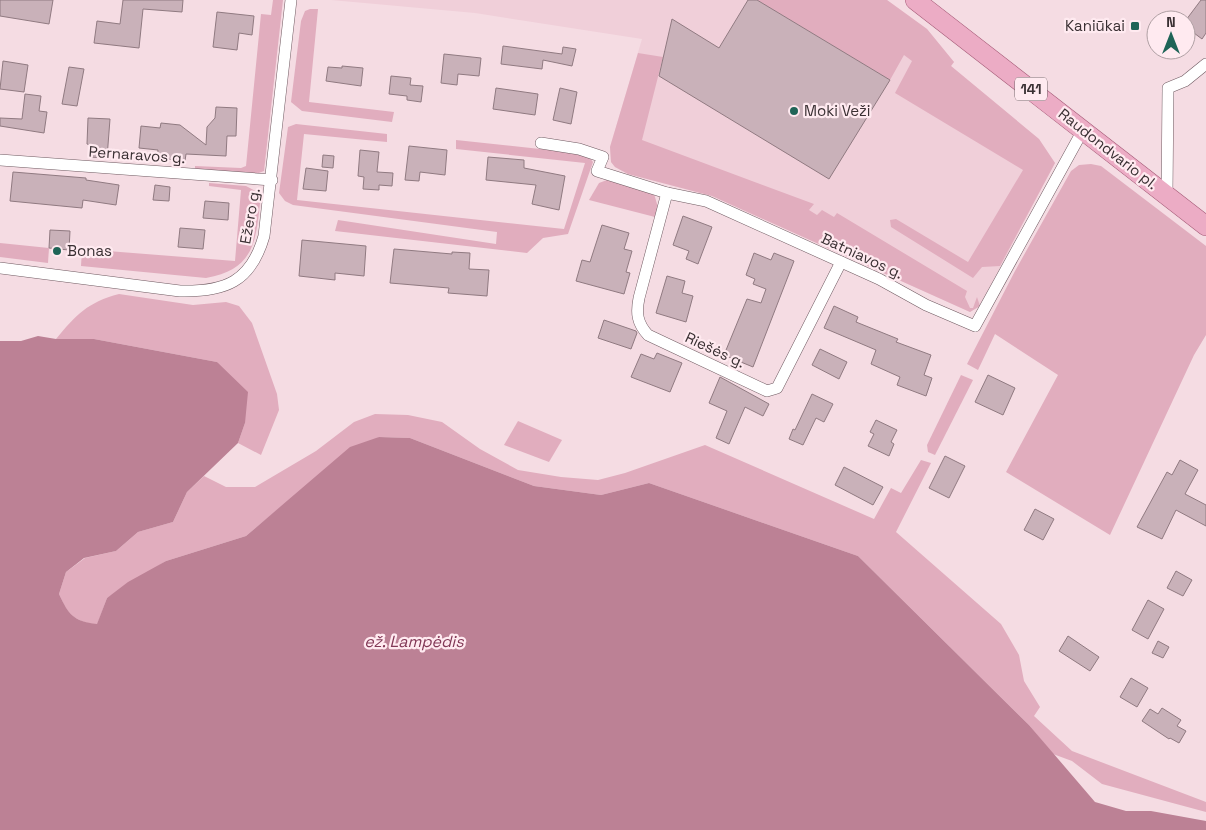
<svg xmlns="http://www.w3.org/2000/svg" width="1206" height="830" font-family="'Space Grotesk',sans-serif">
<style>
.built{fill:#f0cfd9}
.green{fill:#e1adbe}
.water{fill:#bc8195}
.building{fill:#c9b1b9;stroke:#907a81}
.lines{fill:none;stroke-linecap:round;stroke-linejoin:round}
.street-casing{stroke:#6f5a61;stroke-width:12}
.primary-casing{stroke:#a65d79;stroke-width:20}
.street{stroke:#fff;stroke-width:11}
.primary{stroke:#ecacc5;stroke-width:19}
.poi-dot{fill:#1f6457;stroke:#ffeaf0;stroke-width:2}
.labels{text-anchor:middle;stroke-width:4.5;stroke-linejoin:round;paint-order:stroke}
.shield{fill:#ffeaf0;stroke:#75686c;stroke-width:1}
.shield-label{font-size:14px;font-weight:bold;fill:#3a3033}
.poi-label{font-size:15px;fill:#3a3033;stroke:#ffeaf0;text-anchor:start}
.street-label{font-size:15px;fill:#3a3033;stroke:#ffeaf0}
.water-label{font-size:16px;font-style:italic;fill:#823856;stroke:#ffeaf0}
</style>
<rect width="100%" height="100%" fill="#f5dce3"/>
<polygon class="built" points="331,0 887,0 927,29 954,62 951,66 1039,139 1055,163 980,306 970,312 712,196 628,174 615,167 611,162 610,147 642,39 475,13"/>
<g class="green">
<polygon points="273,0 283,0 264,171 253,175 195,171 195,166 241,168 246,166 261,14 271,15"/>
<polygon points="757,0 887,0 927,29 954,62 951,66 1039,139 1055,163 1000,266 982,267 973,278 891,227 890,220 896,219 968,262 1023,170 895,93 912,61 904,55 890,80"/>
<polygon points="310,9 318,9 309,102 394,112 392,122 302,111 291,102 301,21 305,11"/>
<polygon points="638,53 663,57 642,140 814,204 809,210 817,215 822,210 834,217 837,213 967,291 965,297 970,308 973,308 977,297 980,306 970,312 712,196 628,174 615,167 611,162 610,147"/>
<polygon points="296,124 387,134 387,142 304,134 297,200 564,229 585,163 456,149 456,140 577,153 589,157 593,162 568,234 543,238 527,253 335,231 338,220 496,244 497,232 293,205 285,201 279,193 288,127"/>
<polygon points="1091,164 1101,166 1206,246 1206,335 1194,355 1110,535 1006,472 1058,375 995,334 978,370 967,364 1015,271 1071,171 1079,165"/>
<polygon points="607,180 654,194 658,207 655,217 589,200 599,183"/>
<path d="M209 183 246 186 261 194C256 238 257 269 206 278L81 266 82 249 235 261 241 190 209 186Z"/>
<polygon points="0,243 49,248 48,263 0,257"/>
<path d="M119 294 193 305 226 302 239 306 252 323 277 394 279 410 261 455 238 443 245 423 217 362 94 339H56C76 315 88 302 119 294Z"/>
<polygon points="961,375 973,380 935,455 928,452 927,445"/>
<path d="M375 414 408 415 442 422 480 449 518 470 561 477 598 480 625 473 705 445 874 519 891 488 901 493 921 460 931 463 896 532 1001 624 1019 655 1024 681 1040 707 1034 716 1072 751 1206 802V812L1102 784 1072 761 1053 754 1029 725 858 556 649 483 601 495 534 486 410 438 379 437 283 505 246 536 166 561 107 598 97 625C73 620 69 616 59 594L66 572 85 558 116 551 138 532 173 522 187 492 204 476 226 487H255L316 451 354 422Z"/>
<polygon points="518,421 562,440 549,462 504,445"/>
</g>
<path class="water" d="M38 336 56 339H94L217 362 248 392 245 423 238 443 187 492 173 522 138 532 116 551 84 558 66 572 59 594C69 615 73 621 97 624L107 598 128 582 166 561 246 536 350 447 379 437 410 438 534 486 601 495 649 483 858 556 1029 725 1095 802 1126 811H1151L1206 821V830H0V341H21Z"/>
<g class="building">
<polygon points="0,0 53,0 49,24 0,16"/>
<polygon points="123,0 183,0 182,12 143,9 139,48 94,43 97,21 120,24"/>
<polygon points="748,0 757,0 890,80 829,179 659,76 672,19 719,48"/>
<polygon points="1201,0 1206,0 1206,33 1202,39 1186,27 1186,20"/>
<polygon points="217,12 254,16 252,35 239,33 237,50 213,47"/>
<polygon points="503,46 562,54 563,47 576,49 572,66 543,60 542,69 501,64"/>
<polygon points="444,54 481,58 479,76 458,74 457,85 441,83"/>
<polygon points="3,61 28,65 24,92 0,89"/>
<polygon points="342,66 363,68 361,86 326,81 328,67 342,68"/>
<polygon points="69,67 84,69 77,106 62,104"/>
<polygon points="391,76 411,78 410,85 423,86 421,102 407,100 407,96 389,94"/>
<polygon points="496,88 538,94 535,115 493,109"/>
<polygon points="560,88 577,92 571,124 553,120"/>
<polygon points="25,94 41,96 39,111 47,112 44,133 0,126 0,118 22,119"/>
<polygon points="216,107 237,108 236,136 227,136 226,156 186,154 185,161 157,158 158,150 139,148 141,126 160,128 161,123 180,125 206,145 207,127 215,118"/>
<polygon points="88,118 110,119 107,158 89,157 90,145 87,144"/>
<polygon points="409,146 447,150 445,175 420,172 419,181 405,180"/>
<polygon points="360,150 379,152 377,172 393,173 392,186 379,185 379,190 363,189 364,177 358,176"/>
<polygon points="323,155 334,156 333,168 322,167"/>
<polygon points="488,157 524,160 524,168 565,176 559,210 532,204 536,185 486,180"/>
<polygon points="306,168 328,171 326,191 303,189"/>
<polygon points="13,172 86,178 86,180 119,185 116,205 83,200 82,208 10,201"/>
<polygon points="155,185 170,187 169,201 153,200"/>
<polygon points="205,201 229,203 228,220 203,218"/>
<polygon points="683,216 712,227 698,264 686,259 689,251 673,245"/>
<polygon points="602,225 629,233 624,249 632,251 626,272 630,273 624,294 576,281 582,260 590,262"/>
<polygon points="180,228 205,230 203,249 178,247"/>
<polygon points="50,230 70,231 69,250 49,248"/>
<polygon points="302,240 366,246 364,276 335,273 335,280 299,276"/>
<polygon points="394,249 452,254 452,252 470,253 469,269 489,270 487,296 448,293 449,288 390,283"/>
<polygon points="754,253 771,260 774,253 794,261 753,367 724,355 747,299 761,303 766,289 753,284 755,279 746,275"/>
<polygon points="667,276 685,281 682,293 693,296 686,322 656,313"/>
<polygon points="834,306 858,317 856,322 898,339 896,342 931,355 924,375 932,378 926,396 897,385 900,377 871,364 876,350 824,328"/>
<polygon points="604,320 636,331 637,333 631,349 598,338"/>
<polygon points="820,349 847,362 839,379 812,365"/>
<polygon points="657,353 682,363 670,392 631,377 641,354 654,359"/>
<polygon points="988,375 1015,388 1003,415 975,402"/>
<polygon points="720,377 769,404 763,416 745,407 729,444 716,438 727,411 709,403"/>
<polygon points="812,394 833,404 824,422 816,418 803,445 789,439 793,429 795,430"/>
<polygon points="876,420 897,430 891,442 894,444 889,456 868,446 874,434 870,432"/>
<polygon points="945,456 965,466 949,498 929,488"/>
<polygon points="1180,460 1198,470 1185,494 1206,505 1206,526 1176,510 1162,539 1137,527 1167,472 1172,475"/>
<polygon points="844,467 883,487 873,505 835,485"/>
<polygon points="1035,509 1054,519 1043,540 1024,530"/>
<polygon points="1176,571 1192,580 1183,596 1167,588"/>
<polygon points="1148,600 1164,609 1148,639 1132,630"/>
<polygon points="1068,636 1099,657 1090,671 1059,651"/>
<polygon points="1158,641 1169,647 1163,658 1152,653"/>
<polygon points="1131,678 1148,688 1137,707 1120,697"/>
<polygon points="1162,708 1181,720 1177,726 1186,731 1179,743 1170,738 1169,739 1142,721 1150,709 1158,714"/>
</g>
<g class="lines">
<g class="street-casing">
<g id="street">
<polyline points="541,143 579,149 603,157 597,171 667,193 706,201 879,279 926,305 975,326 1083,130"/>
<polyline points="0,160 272,180"/>
<path d="M667 193 639 298C636 313 637 323 648 335L767 391 777 388 841 262"/>
<polyline points="1167,196 1168,88 1185,81 1206,64"/>
<path d="M0 268 180 291C225 292 251 282 264 236L291 0"/>
</g>
</g>
<g class="primary-casing">
<polyline id="primary" points="915,0 1206,226"/>
</g>
<use href="#street" class="street"/>
<use href="#primary" class="primary"/>
</g>
<g class="poi-dot">
<rect x="1130" y="21" width="10" height="10" rx="2.5"/>
<circle cx="794" cy="111" r="5"/>
<circle cx="57" cy="251" r="5"/>
</g>
<g class="labels">
<rect class="shield" x="1015" y="77.5" width="32" height="23" rx="4"/>
<g class="shield-label">
<text x="1031" y="94">141</text>
</g>
<g class="poi-label">
<text x="1125" y="31" text-anchor="end">Kaniūkai</text>
<text x="804" y="116">Moki Veži</text>
<text x="67" y="256">Bonas</text>
</g>
<g class="street-label">
<text transform="translate(1108 149) rotate(38)" y="5">Raudondvario pl.</text>
<text transform="translate(137 155) rotate(4)" y="5">Pernaravos g.</text>
<text transform="translate(250 216) rotate(-80)" y="5">Ežero g.</text>
<text transform="translate(862 256) rotate(25)" y="5">Batniavos g.</text>
<text transform="translate(715 350) rotate(25)" y="5">Riešės g.</text>
</g>
<g class="water-label">
<text x="414" y="647">ež. Lampėdis</text>
</g>
</g>
<g transform="translate(1171 35)"><circle r="24" fill="#ffeaf0" stroke="#b0a0a4"/>
<path d="M0-4L9 19L0 12L-9 19Z" fill="#1f6457"/>
<text y="-8" font-size="14" font-weight="bold" text-anchor="middle" fill="#3a3033">N</text>
</g>
</svg>
